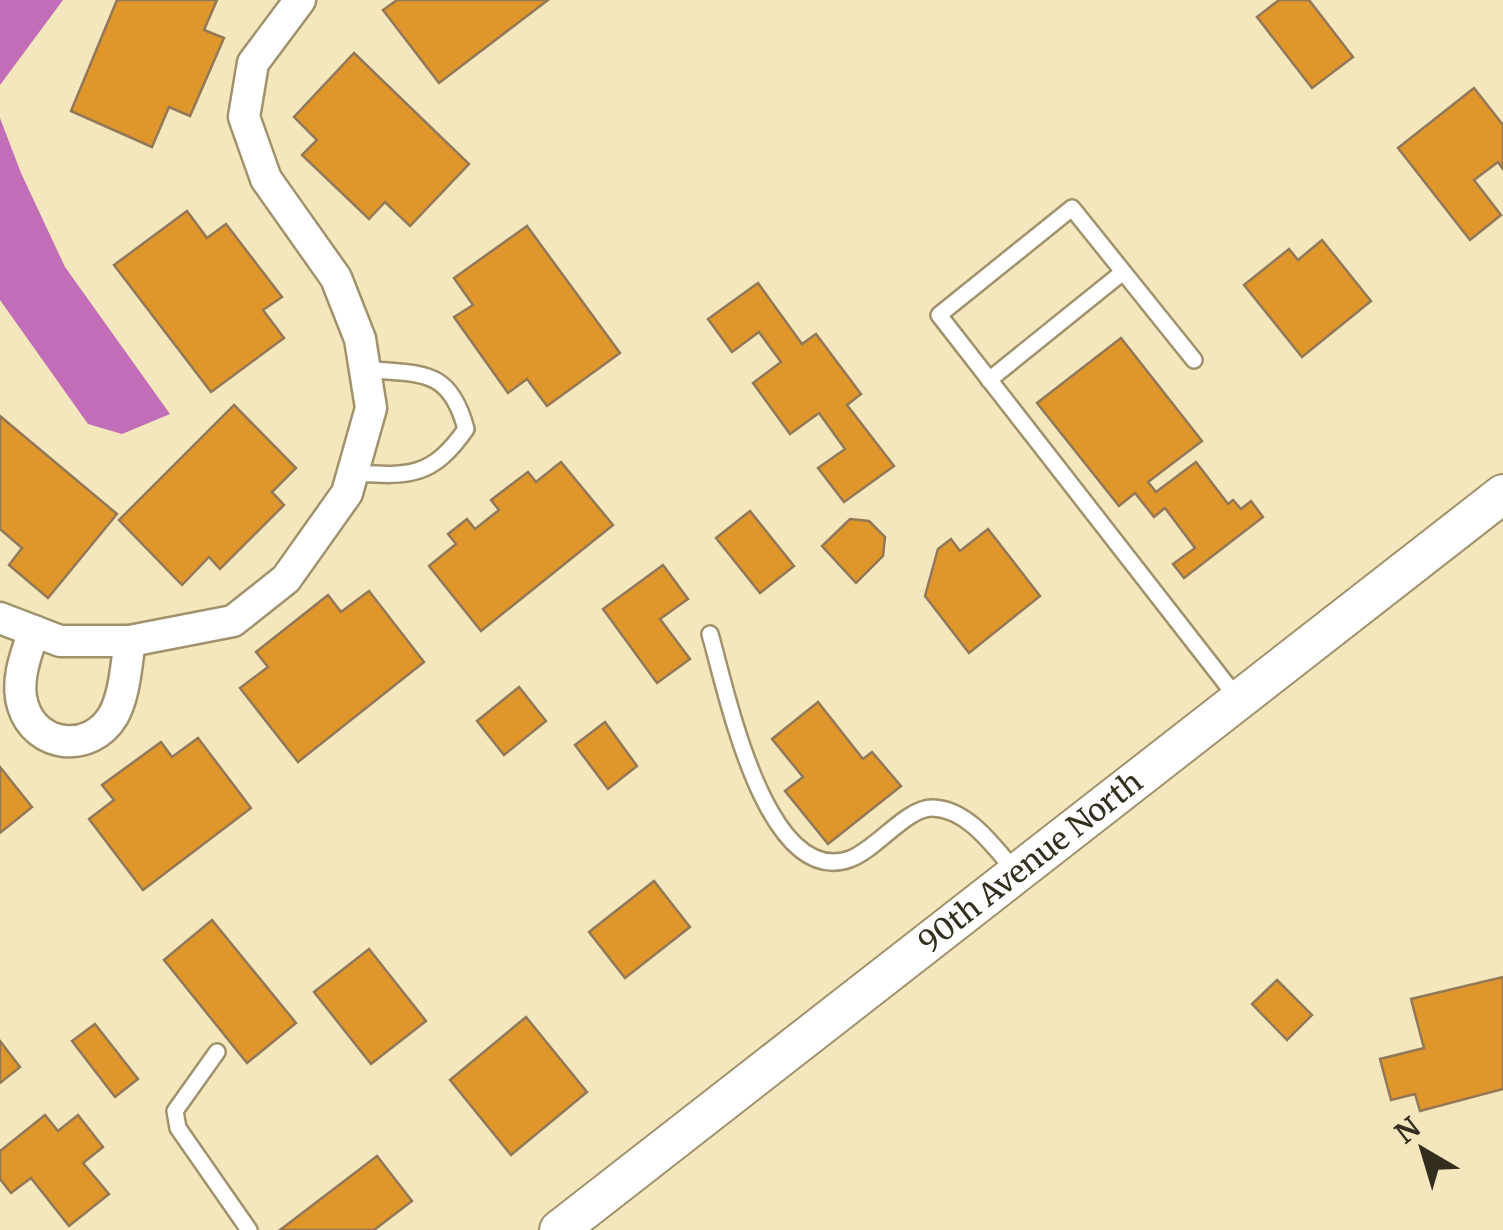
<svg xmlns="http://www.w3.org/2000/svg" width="1503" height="1230" font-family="Merriweather,serif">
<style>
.water{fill:#c16db8}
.building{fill:#df972c;stroke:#937858;stroke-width:2.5}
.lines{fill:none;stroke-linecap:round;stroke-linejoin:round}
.service-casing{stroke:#a0936c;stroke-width:20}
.minor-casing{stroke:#a0936c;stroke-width:35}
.tertiary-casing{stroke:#a0936c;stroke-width:42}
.service{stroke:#fff;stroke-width:15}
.minor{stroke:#fff;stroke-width:30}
.tertiary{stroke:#fff;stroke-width:38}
.labels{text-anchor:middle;stroke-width:10;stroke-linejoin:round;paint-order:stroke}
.street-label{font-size:30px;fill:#332e1e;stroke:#f5e7bd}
</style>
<rect width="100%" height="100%" fill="#f5e7bd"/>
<g class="water">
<polygon points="0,0 63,0 0,85"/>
<polygon points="0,118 21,173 65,267 170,414 122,434 88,424 0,300"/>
</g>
<g class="building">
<polygon points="117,0 217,0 204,30 224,38 190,116 169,107 152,147 71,111"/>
<polygon points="397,0 548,0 439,83 383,10"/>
<polygon points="1279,0 1309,0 1353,57 1312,88 1257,17"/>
<polygon points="354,53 469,164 410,226 385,202 369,219 302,155 317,140 294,117"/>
<polygon points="1474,88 1503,125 1503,169 1498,162 1474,180 1501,215 1470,240 1398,148"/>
<polygon points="187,211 207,238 226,224 282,297 263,310 284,338 211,392 114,265"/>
<polygon points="527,226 620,353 547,406 527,379 508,393 454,317 473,305 454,278"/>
<polygon points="1322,240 1371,301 1302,357 1244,285 1289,249 1298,260"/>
<polygon points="758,283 802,344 816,334 861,394 847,405 894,466 844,502 818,468 845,449 819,413 790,434 753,383 781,362 759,332 732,352 708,319"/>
<polygon points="1121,338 1202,441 1148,482 1156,492 1196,462 1228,504 1233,500 1241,509 1251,501 1263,517 1184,578 1173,564 1195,548 1165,508 1154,517 1135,493 1119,506 1037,403"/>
<polygon points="234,405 296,468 272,492 284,505 220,569 209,557 182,585 119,520"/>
<polygon points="0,416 117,514 48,598 9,565 22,548 0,529"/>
<polygon points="561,462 613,525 481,631 429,566 456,544 448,534 467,519 475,529 499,510 491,500 528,472 536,482"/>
<polygon points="750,511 794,566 760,593 716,538"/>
<polygon points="850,519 869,521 885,537 883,556 856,583 822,546"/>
<polygon points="988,529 1040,596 969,653 925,596 938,549 951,539 960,551"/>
<polygon points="663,565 688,599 660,619 690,659 657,683 603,609"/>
<polygon points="369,591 424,662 298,762 240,688 268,667 256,652 328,595 341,612"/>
<polygon points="519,687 546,721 504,755 477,721"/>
<polygon points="818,702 863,759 872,752 901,786 828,844 785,791 803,777 772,739"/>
<polygon points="605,722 637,766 608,789 575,745"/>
<polygon points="198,738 251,808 143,890 89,819 114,800 102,785 161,742 172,757"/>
<polygon points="0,767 32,807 0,833"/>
<polygon points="654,881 690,927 625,978 589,932"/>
<polygon points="212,920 296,1023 247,1063 164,960"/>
<polygon points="369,949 426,1021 371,1064 314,992"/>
<polygon points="1503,977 1503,1089 1420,1111 1415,1094 1391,1100 1380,1059 1424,1048 1411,999"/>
<polygon points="1277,980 1312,1015 1287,1040 1252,1004"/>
<polygon points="526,1017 587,1092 511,1155 450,1080"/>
<polygon points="95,1024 138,1079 115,1097 72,1041"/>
<polygon points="0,1041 20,1067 0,1083"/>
<polygon points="45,1115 58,1131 78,1115 103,1147 83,1163 109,1194 69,1226 31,1178 11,1193 0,1179 0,1151"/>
<polygon points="377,1156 412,1201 374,1230 280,1230"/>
</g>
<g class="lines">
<g class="service-casing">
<g id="service">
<polyline points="1194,360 1072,208 939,315 1238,699"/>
<polyline points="989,380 1123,272"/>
<path d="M352 473C408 476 431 479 466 429 449 366 420 375 364 369"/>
<path d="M710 634C726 688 765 889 850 859 877 849 907 807 933 808 968 809 994 847 1015 871"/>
<polyline points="217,1052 175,1111 178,1128 249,1230"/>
</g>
</g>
<g class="minor-casing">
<g id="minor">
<polyline points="0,618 60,641 130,641 233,621 286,579 347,493 371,408 360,339 336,278 266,179 244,117 253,63 300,0"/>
<path d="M34 631C26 654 15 682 23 706 36 748 90 754 113 716 125 695 126 665 130 641"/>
</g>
</g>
<g class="tertiary-casing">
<g id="tertiary">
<path id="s1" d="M559 1230 1503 494"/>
</g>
</g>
<use href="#service" class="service"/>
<use href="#minor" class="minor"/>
<use href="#tertiary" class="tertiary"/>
</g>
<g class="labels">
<g class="street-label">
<text dy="10" stroke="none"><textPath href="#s1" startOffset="598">90th Avenue North</textPath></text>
</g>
</g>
<g transform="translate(1423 1150) rotate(322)" stroke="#f5e7bd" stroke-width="8" paint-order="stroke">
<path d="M0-8L18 38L0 25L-18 38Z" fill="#332e1e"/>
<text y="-15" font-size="28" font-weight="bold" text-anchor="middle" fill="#332e1e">N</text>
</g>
</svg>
